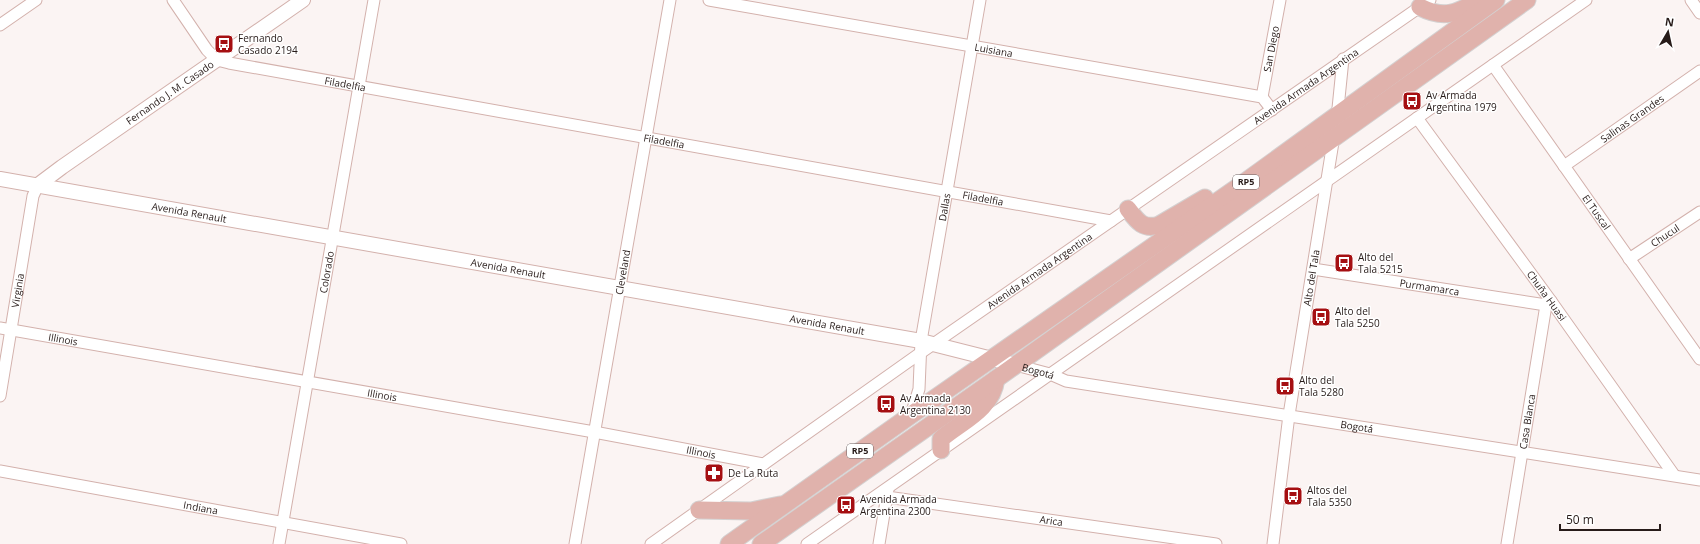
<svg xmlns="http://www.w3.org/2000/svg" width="1700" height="544" font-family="'Open Sans',sans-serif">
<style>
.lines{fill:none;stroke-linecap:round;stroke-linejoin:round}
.minor-casing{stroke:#d3b1ac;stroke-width:13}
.tertiary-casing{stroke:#d3b1ac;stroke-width:16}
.primary-casing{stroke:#d4d1d1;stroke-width:19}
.minor{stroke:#fff;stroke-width:11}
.tertiary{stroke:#fff;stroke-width:14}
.primary{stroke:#e0b2ac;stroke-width:17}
.labels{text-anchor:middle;stroke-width:3;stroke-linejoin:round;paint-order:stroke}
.shield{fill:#fff;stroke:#685f5e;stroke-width:1}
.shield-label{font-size:9px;font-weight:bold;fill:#271b19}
.poi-label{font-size:10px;fill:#271b19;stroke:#fff;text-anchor:start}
.street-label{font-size:10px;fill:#271b19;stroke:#fff}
</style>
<rect width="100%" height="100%" fill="#fbf4f3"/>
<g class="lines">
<g class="minor-casing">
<g id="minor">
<path id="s1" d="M173 0 207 50 217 60 229 63 1111 221"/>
<path id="s2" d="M709 0 1262 97 1272 110"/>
<polyline points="1691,0 1700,13"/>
<polyline points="0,25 36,0"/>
<path id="s3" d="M1493 65 1700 359"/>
<path id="s4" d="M1262 97 1280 0"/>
<polyline points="1337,118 1343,59"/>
<path id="s5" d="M1417 118 1551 301 1674 475"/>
<path id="s6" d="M1564 166 1700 71"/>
<path id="s7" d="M1629 259 1700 212"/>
<path id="s8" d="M1313 269 1546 305"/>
<path id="s9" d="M0 328 594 432 764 464"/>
<path id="s10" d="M1016 365 1050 374 1066 381 1700 480"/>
<path id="s11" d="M0 396 33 196 38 185"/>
<path id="s12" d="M911 415 919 389 921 341 980 0"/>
<path id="s13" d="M0 471 401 544"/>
<path id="s14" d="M887 497 1216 544"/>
<path id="s15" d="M279 544 374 0"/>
<path id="s16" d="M575 544 670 0"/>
<path id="s17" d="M651 544 919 354 1430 0"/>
<polyline points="807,544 1586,0"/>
<polyline points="879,544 888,489"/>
<path id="s18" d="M1273 544 1289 415 1334 136"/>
<path id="s19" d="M1507 544 1546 305 1551 301"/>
</g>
</g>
<g class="tertiary-casing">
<g id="tertiary">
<path id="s20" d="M0 179 921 341 1016 365"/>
<path id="s21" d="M38 185 62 167 303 0"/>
</g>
</g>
<g class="primary-casing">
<g id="primary">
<path d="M1420 7C1443 19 1457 14 1479 0"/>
<path d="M1128 209C1137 221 1143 230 1159 225L1205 198"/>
<path d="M941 450V439C962 421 992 410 996 379"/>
<polyline points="699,510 751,511 780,505"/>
<polyline points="729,544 911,415 1238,187 1496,0"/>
<polyline points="761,544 996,379 1527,0"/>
</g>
</g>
<use href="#minor" class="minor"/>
<use href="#tertiary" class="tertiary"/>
<use href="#primary" class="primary"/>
</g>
<defs>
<g id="bus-square" transform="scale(1)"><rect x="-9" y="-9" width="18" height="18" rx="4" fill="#a50f12" stroke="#fff"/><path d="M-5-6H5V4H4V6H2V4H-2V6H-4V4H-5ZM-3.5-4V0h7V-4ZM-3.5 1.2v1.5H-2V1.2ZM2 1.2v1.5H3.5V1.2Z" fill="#fff"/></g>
<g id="pharmacy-square" transform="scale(1)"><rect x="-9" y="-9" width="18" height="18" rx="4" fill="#a50f12" stroke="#fff"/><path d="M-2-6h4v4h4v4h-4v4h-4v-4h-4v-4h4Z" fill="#fff"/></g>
</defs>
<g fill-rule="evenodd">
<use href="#bus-square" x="224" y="44"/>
<use href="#bus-square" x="1412" y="101"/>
<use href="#bus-square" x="1344" y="263"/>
<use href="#bus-square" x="1321" y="317"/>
<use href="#bus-square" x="1285" y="386"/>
<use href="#bus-square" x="886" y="404"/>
<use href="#pharmacy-square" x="714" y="473"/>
<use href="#bus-square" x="1293" y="496"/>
<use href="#bus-square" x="846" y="505"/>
</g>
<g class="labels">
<g class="shield">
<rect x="1233" y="175" width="26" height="14" rx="3"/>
<rect x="847" y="444" width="26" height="14" rx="3"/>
</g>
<g class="shield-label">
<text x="1246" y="185">RP5</text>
<text x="860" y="454">RP5</text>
</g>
<g class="poi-label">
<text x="238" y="42">Fernando<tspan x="238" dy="12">Casado 2194</tspan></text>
<text x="1426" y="99">Av Armada<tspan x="1426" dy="12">Argentina 1979</tspan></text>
<text x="1358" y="261">Alto del<tspan x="1358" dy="12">Tala 5215</tspan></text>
<text x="1335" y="315">Alto del<tspan x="1335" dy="12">Tala 5250</tspan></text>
<text x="1299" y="384">Alto del<tspan x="1299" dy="12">Tala 5280</tspan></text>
<text x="900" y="402">Av Armada<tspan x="900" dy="12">Argentina 2130</tspan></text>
<text x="728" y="477">De La Ruta</text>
<text x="1307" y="494">Altos del<tspan x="1307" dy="12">Tala 5350</tspan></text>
<text x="860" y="503">Avenida Armada<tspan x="860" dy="12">Argentina 2300</tspan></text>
</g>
<g class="street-label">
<text dy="4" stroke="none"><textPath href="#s4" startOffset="49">San Diego</textPath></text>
<text dy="4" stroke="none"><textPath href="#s2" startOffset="289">Luisiana</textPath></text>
<text dy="4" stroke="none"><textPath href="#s1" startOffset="205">Filadelfia</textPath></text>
<text dy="4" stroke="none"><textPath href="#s17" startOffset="799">Avenida Armada Argentina</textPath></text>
<text dy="4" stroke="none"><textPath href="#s21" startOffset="161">Fernando J. M. Casado</textPath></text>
<text dy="4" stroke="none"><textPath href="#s6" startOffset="83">Salinas Grandes</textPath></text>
<text dy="4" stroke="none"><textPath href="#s1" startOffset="529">Filadelfia</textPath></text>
<text dy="4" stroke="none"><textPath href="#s1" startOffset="853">Filadelfia</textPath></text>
<text dy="4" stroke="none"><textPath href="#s12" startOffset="211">Dallas</textPath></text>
<text dy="4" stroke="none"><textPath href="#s20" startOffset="192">Avenida Renault</textPath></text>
<text dy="4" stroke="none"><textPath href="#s3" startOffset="180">El Tuscal</textPath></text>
<text dy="4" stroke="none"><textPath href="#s7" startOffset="43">Chucul</textPath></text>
<text dy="4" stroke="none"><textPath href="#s20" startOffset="516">Avenida Renault</textPath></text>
<text dy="4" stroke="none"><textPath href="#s17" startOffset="475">Avenida Armada Argentina</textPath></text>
<text dy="4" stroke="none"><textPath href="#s15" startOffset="276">Colorado</textPath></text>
<text dy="4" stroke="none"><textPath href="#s16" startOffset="276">Cleveland</textPath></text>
<text dy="4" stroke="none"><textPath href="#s18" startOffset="269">Alto del Tala</textPath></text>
<text dy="4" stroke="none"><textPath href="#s8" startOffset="118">Purmamarca</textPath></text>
<text dy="4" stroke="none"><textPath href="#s11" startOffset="107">Virginia</textPath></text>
<text dy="4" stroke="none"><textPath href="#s5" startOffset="220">Chuña Huasi</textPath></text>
<text dy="4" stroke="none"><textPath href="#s20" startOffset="840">Avenida Renault</textPath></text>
<text dy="4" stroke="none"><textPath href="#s9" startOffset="64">Illinois</textPath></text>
<text dy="4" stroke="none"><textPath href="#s10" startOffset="23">Bogotá</textPath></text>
<text dy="4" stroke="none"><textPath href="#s9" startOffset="388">Illinois</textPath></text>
<text dy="4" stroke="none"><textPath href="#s19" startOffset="124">Casa Blanca</textPath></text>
<text dy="4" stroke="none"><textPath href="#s10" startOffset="347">Bogotá</textPath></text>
<text dy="4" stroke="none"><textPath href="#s9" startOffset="712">Illinois</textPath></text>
<text dy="4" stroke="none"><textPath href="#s13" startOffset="204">Indiana</textPath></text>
<text dy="4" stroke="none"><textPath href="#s14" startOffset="166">Arica</textPath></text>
</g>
</g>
<g transform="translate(1668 32) rotate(9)" stroke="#ffffff" stroke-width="3" paint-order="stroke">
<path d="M0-3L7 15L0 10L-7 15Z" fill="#271b19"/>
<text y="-6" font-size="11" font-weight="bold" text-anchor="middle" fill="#271b19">N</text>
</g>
<path d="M1560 524v6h100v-6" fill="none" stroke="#271b19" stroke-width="2"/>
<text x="1566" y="524" font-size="12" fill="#271b19" stroke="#ffffff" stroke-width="3" paint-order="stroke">50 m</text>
</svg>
